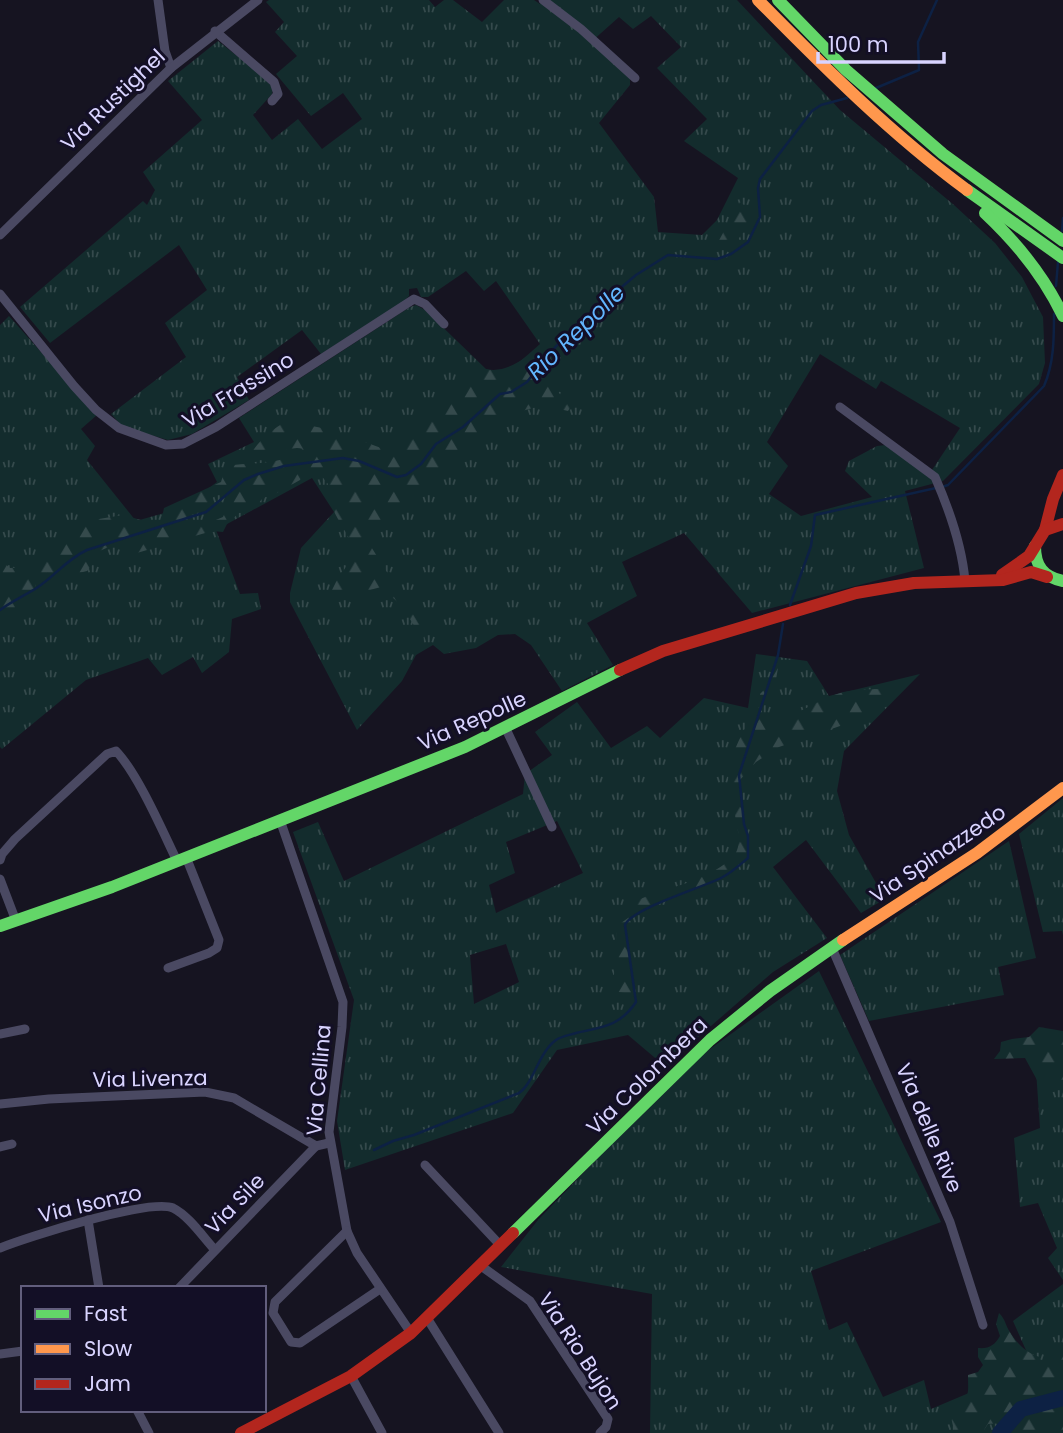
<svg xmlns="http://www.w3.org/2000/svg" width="1063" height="1433" font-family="Poppins,sans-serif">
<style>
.grass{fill:url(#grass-tufts);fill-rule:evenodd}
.forest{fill:url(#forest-firs);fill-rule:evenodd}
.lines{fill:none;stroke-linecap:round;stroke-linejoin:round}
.stream{stroke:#0d2144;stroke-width:2.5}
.river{stroke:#0d2144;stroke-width:16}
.street{stroke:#4a4962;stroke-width:9}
.fast{stroke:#63d668;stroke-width:12}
.slow{stroke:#ff974d;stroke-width:12}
.jam{stroke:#b3261e;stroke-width:12}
.labels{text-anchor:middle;stroke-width:6;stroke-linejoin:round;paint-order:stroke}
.street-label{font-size:21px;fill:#d9d4ff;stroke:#130f26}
.water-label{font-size:23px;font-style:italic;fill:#62b6ff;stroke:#130f26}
</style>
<defs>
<pattern id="grass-tufts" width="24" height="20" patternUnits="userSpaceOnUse" patternTransform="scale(1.75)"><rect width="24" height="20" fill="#132c2d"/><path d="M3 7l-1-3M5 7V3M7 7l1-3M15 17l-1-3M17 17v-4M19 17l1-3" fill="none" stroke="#354a4c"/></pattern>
<pattern id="forest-firs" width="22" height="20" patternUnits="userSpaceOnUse" patternTransform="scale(1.75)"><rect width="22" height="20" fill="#132c2d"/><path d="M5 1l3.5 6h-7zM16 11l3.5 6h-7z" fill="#354a4c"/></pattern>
</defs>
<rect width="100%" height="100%" fill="#161421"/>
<g class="grass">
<path d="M269 0H429L435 7 444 0H453L482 22 504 0H534L540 4 544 0H737L840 110 954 205 995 243 1022 277 1043 317 1045 363 1039 384 943 481 905 491 924 568 752 613 684 533 622 562 637 596 587 623 613 665 562 691 531 645 515 634 498 635 476 648 444 654 433 645 416 655 402 681 357 730 290 602V593L301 548 334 512 312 478 216 530 240 594 258 593 261 609 232 619 229 652 202 673 193 657 162 675 148 658 86 680 2 749 0 747V325L9 316 97 415 81 429 95 446 87 460 136 521 182 508 217 482 208 464 254 442 239 418 410 307 416 305 425 310 486 369C509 375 524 358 540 344L496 281 484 291 466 271 428 297H421L417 288 409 289V296L404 301 321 354 302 330 237 377 249 400 192 434 168 440 123 427 111 414 186 357 165 323 207 290 179 245 50 343 20 307 143 201 147 205 155 190 143 172 202 120 168 81 218 41 264 77 273 88 272 94 253 115 272 140 298 119 322 149 362 119 343 93 311 116 276 74 297 56 275 32 284 22 266 2ZM651 16 681 47 657 68 707 119 684 141 738 178 717 220 702 235 658 232 654 197 599 123 630 85V78L591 42 619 17 633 29ZM820 354 876 389 881 381 960 428 928 476 886 445 877 446 849 461 845 471 872 497 801 516 769 494 788 466 767 442Z"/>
<path d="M756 654 807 661 829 696 920 674 844 751 837 791 849 835 885 899 861 913 806 840 773 867 827 938 773 972 696 1039 667 1068 628 1035 557 1050 513 1113 345 1170 337 1121 354 1000 293 832 318 822 344 881 523 794 525 774 552 755 535 732 577 702 611 748 647 726 660 738 704 698 748 708ZM557 821 583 873 496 913 489 885 515 873 506 842ZM506 944 519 982 474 1004 470 955Z"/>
<polygon points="1063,798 1063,935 1062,931 1043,932 1019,834"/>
<polygon points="1009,841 1036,958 998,967 1004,995 869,1021 840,955"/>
<polygon points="819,971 941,1222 811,1271 829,1330 847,1322 883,1397 924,1380 931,1409 1033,1366 1013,1321 1063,1284 1063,1433 650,1433 652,1294 501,1267 538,1220 689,1064"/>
<polygon points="1063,1037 1063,1280 1048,1258 1057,1248 1038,1203 1020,1207 1014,1138 1040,1128 1034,1041"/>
</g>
<g class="forest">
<path d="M740 202 752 212C746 228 740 240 727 251L717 244Z"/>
<path d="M586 306 600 309 542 365 546 379 571 406 568 411 543 405 508 415 496 421 476 451 462 447 433 479 365 537 423 630 424 642 402 606 381 587 332 600 330 594 336 582 355 553C348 528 326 511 328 484L316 469 305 473 300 480 275 494 263 498 251 511 239 513 227 524 223 532 212 531 130 555 123 543 113 545 93 554V564L87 571 79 573 69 568 54 581 47 572 36 583 35 590 30 595 35 596 33 602 0 621V560L10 568 26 567 61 543 69 529 75 523 123 515 141 520 150 527 161 522 164 508 221 482 226 466C252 462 281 466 303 449 287 444 270 462 253 457L251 453C262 438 271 430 287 421L332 430 392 452 461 387 486 369C518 377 554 331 576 311ZM224 490H227L228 506 223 517 194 529 186 517 206 509C208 498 216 496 224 490Z"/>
<path d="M778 668 775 685 759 715C792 724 808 703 837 694 854 688 875 690 893 688L872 715 779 747 756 762 739 781C740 807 750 832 748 858L715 880 632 915 630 956 635 995 613 991 617 926 628 918 634 902C665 887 704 883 731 859 750 843 728 803 728 782 729 755 744 726 761 705L760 694 767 687 772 672Z"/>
<polygon points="1039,1027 1063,1031 1063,1081 1037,1080 1025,1058 994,1059 1000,1051 1001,1042 1012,1039 1029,1037"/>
<path d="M999 1313C1006 1320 1005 1325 1010 1332 1016 1343 1028 1354 1040 1357V1363L1063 1354V1433C1050 1433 1034 1433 1021 1433 1008 1430 1003 1421 988 1424L982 1433H955L950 1414 952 1407C971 1400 968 1393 968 1375L978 1372 983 1365 978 1357V1348C989 1349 995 1345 1000 1336L996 1324Z"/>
</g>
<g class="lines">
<g class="stream">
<polyline points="876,88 919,70 918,42 937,0"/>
<polyline points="1062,231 1063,218"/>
<polyline points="1056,286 1058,262"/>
<path d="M942 487 948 485 1044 386C1054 363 1054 339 1054 314"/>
<polyline points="790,605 811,546 815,515 936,488"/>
<path d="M0 610C12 601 26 595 38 587 56 575 67 559 87 550L206 512 244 480 258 474 284 466 343 458 359 461 397 477 406 475 421 464 436 444 463 427 500 394 511 392 527 382 548 355 573 328 636 275 668 255 717 259 731 254 748 242 760 217 758 188 760 179 812 111 821 105 847 98"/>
<path d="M374 1150 393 1141 414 1135 519 1093C534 1083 538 1053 556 1040 562 1036 570 1035 576 1033 603 1027 620 1026 636 1002L625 925C631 909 703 887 721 878 731 873 740 865 748 858V836L744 824 739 775 778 655 783 624"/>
</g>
<polyline class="river" points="1000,1433 1021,1409 1063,1398"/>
<g class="street">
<polyline points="158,0 165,51 171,68"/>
<polyline points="543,0 581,29 635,78"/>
<polyline points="215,31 274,82 278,94 272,101"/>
<polyline points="0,235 171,68 258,0"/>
<polyline points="0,294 74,386 96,410 119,428 166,445 183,444 216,427 414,299 425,304 444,324"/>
<path d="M840 407 935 477C949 509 962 546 965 581"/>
<polyline points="506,729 552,827"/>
<polyline points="280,820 343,1002 342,1027 329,1132 347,1231 357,1253 411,1333"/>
<path d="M0 860 2 854 15 839 107 754 116 751C138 774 162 830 177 861"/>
<polyline points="0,879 16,921"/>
<polyline points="832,948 950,1222 983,1325"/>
<polyline points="168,968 209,953 217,948 219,940 186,857"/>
<polyline points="0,1034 25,1029"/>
<polyline points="0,1104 49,1099 205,1092 234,1098 316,1146 329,1143"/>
<polyline points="0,1147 12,1144"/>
<polyline points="425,1165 501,1246"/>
<polyline points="88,1220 99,1288"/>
<polyline points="347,1231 275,1302 273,1313 291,1342 300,1343 380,1289"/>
<path d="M0 1248C27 1237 150 1198 173 1208 189 1216 203 1237 215 1250"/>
<polyline points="481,1266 530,1301 608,1419 606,1427 600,1433"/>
<polyline points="179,1288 316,1146"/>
<polyline points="427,1318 499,1433"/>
<polyline points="0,1354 23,1351"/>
<polyline points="351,1376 382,1433"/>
<polyline points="137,1410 149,1433"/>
</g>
<g class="fast">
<polyline points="778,0 846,70 943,154 1063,241"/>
<polyline points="967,190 1063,258"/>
<path d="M985 213C1017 243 1044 276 1063 316"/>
<path d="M1035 546C1035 566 1043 577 1063 581"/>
<polyline points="0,926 112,887 465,747 620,670"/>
<polyline points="513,1233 710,1040 770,991 843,940"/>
</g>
<g class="slow">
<path d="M758 0C824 67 891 134 967 190"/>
<polyline points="843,940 977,853 1063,788"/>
</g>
<g class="jam">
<polyline points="1045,530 1053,499 1063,475"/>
<polyline points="1002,575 1029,556 1045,530 1063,524"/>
<polyline points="620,670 663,651 856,593 914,583 1003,580 1031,572 1047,577"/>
<polyline points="241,1433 351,1376 411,1333 513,1233"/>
</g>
</g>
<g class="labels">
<g class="street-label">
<text transform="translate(113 100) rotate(-44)" y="7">Via Rustighel</text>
<text transform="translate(238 390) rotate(-31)" y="7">Via Frassino</text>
<text transform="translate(472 721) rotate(-24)" y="7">Via Repolle</text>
<text transform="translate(938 854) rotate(-34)" y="7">Via Spinazzedo</text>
<text transform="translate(647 1076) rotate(-44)" y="7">Via Colombera</text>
<text transform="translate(150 1079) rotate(-1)" y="7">Via Livenza</text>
<text transform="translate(319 1080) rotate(-85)" y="7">Via Cellina</text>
<text transform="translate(929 1128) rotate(67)" y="7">Via delle Rive</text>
<text transform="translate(90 1204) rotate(-13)" y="7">Via Isonzo</text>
<text transform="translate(235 1204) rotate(-46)" y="7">Via Sile</text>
<text transform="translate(580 1351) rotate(57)" y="7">Via Rio Bujon</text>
</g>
<g class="water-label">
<text transform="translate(576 332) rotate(-44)" y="8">Rio Repolle</text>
</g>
</g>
<rect x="21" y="1286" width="245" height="126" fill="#130f26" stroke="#625e7d" stroke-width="2"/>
<rect x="35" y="1309" width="35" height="10" fill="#63d668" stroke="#625e7d" stroke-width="2"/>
<text x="84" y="1321" font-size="21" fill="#d9d4ff">Fast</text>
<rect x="35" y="1344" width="35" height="10" fill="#ff974d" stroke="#625e7d" stroke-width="2"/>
<text x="84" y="1356" font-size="21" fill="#d9d4ff">Slow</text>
<rect x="35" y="1379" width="35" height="10" fill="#b3261e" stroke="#625e7d" stroke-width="2"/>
<text x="84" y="1391" font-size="21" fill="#d9d4ff">Jam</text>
<path d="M818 52v10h126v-10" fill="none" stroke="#d9d4ff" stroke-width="3.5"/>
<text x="828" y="52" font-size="21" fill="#d9d4ff" stroke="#130f26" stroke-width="5" paint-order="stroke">100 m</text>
</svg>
